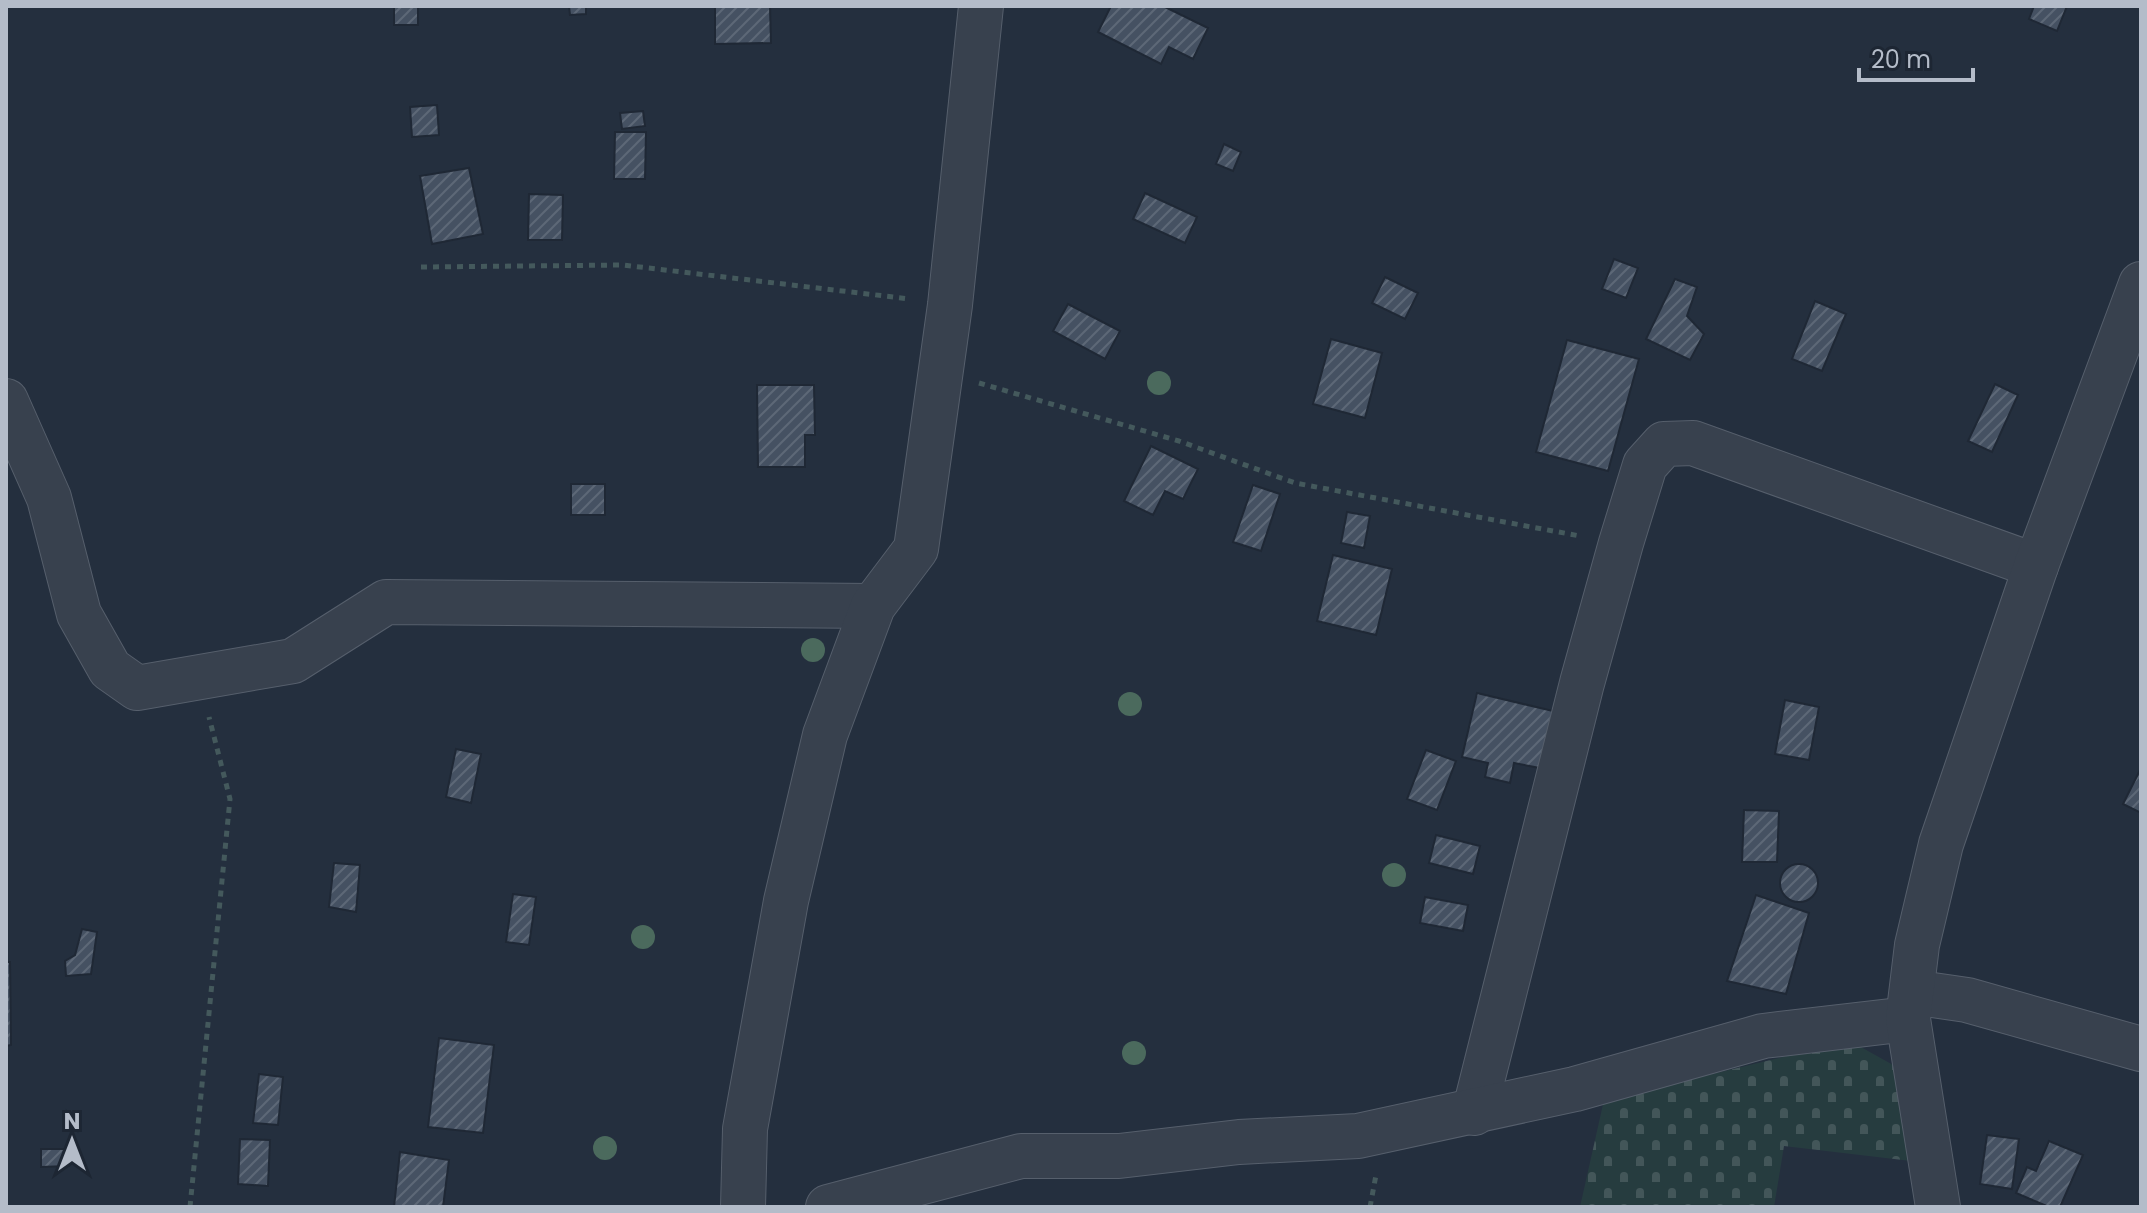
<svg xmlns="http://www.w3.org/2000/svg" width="2147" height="1213" font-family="Poppins,sans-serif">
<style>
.cemetery{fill:url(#cemetery-stones)}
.building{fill:url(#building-hatch);stroke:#1f2835;stroke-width:2}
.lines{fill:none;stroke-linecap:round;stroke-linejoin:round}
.minor-casing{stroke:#565f6c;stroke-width:46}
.path{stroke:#44595c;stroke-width:5;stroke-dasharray:6 6;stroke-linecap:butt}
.minor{stroke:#38414e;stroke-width:44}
.tree{fill:#4b6a5d}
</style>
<defs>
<pattern id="cemetery-stones" width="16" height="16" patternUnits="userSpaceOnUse" patternTransform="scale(2)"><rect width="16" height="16" fill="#263c3f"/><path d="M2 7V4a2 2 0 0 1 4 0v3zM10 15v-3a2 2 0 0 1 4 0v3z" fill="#435659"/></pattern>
<pattern id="building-hatch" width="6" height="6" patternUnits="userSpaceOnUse" patternTransform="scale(2)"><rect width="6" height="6" fill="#455162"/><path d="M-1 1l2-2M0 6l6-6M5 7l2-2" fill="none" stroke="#5d6877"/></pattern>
</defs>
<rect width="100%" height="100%" fill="#242f3e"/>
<polygon class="cemetery" points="1850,1041 1911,1075 1928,1163 1784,1146 1774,1207 1580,1207 1604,1100"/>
<g class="building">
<rect x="394" y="6" width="24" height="19"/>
<polygon points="569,6 586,6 586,14 570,15"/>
<polygon points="715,6 770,6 771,43 715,44"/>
<polygon points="1111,6 1163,6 1208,28 1193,59 1169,47 1161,64 1098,32"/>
<polygon points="2034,6 2067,6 2057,31 2029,19"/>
<polygon points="437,105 439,135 412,137 410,107"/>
<polygon points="643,111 645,126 622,129 620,113"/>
<polygon points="615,132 646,132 645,179 614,179"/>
<polygon points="1224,144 1241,152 1233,171 1216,164"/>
<polygon points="469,168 483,234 432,244 420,176"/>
<polygon points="1145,193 1197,217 1185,243 1133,219"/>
<polygon points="529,194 563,195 562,240 528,240"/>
<polygon points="1614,259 1638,268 1626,298 1602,289"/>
<polygon points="1385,277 1418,293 1405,319 1372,303"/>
<polygon points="1675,279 1697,287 1687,316 1704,334 1690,360 1646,339"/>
<polygon points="1815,301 1846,314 1822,371 1792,359"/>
<polygon points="1068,304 1120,331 1105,359 1053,331"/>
<polygon points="1331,339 1382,353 1365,418 1313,404"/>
<polygon points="1567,340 1639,359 1608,471 1536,452"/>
<polygon points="1995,384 2018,395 1992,452 1968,441"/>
<polygon points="757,385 814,385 815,435 805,435 805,467 758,467"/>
<polygon points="1151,446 1198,469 1183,499 1165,491 1153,515 1124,501"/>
<rect x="571" y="484" width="34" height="31"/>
<polygon points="1253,485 1280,494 1261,551 1233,542"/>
<polygon points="1347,512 1370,516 1364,548 1341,543"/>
<polygon points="1333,555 1392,569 1376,635 1317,621"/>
<polygon points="1477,693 1553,711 1540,768 1514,763 1510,783 1485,777 1488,763 1462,757"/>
<polygon points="1785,700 1819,707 1809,760 1775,754"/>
<polygon points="456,749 481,754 471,803 446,797"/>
<polygon points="1426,750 1456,761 1437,810 1407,799"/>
<polygon points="2140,770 2141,771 2141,813 2123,804"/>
<polygon points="1744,810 1779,811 1777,862 1742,862"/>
<polygon points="1436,835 1480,846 1473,874 1429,863"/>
<polygon points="334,863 360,865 356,912 329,907"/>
<circle cx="1799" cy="883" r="19"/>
<polygon points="513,894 536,897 529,945 506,942"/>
<polygon points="1756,895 1809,913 1786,994 1727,981"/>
<polygon points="1425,897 1468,905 1463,931 1420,923"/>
<polygon points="82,929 97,932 91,974 66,976 65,961 75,955"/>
<polygon points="6,962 10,962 11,1045 6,1046"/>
<polygon points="439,1038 494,1045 483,1133 428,1127"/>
<polygon points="259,1074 283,1077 278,1125 253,1123"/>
<polygon points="1987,1135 2019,1139 2012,1189 1980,1184"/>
<polygon points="240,1139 270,1140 268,1186 238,1184"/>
<polygon points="2049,1141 2083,1155 2060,1207 2049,1207 2016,1193 2027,1167 2036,1171"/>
<polygon points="41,1149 69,1149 69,1166 41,1167"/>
<polygon points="400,1152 449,1160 443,1207 394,1207"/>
</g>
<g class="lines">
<g class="minor-casing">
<g id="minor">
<polyline points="6,401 49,498 79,614 110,669 137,688 293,661 386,602 873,606"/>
<polyline points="1912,992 1967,1000 2141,1049"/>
<polyline points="1474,1113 1582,683 1621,543 1645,465 1664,444 1693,443 2036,566"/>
<polyline points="743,1207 745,1129 786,901 825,735 873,606 916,549 950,305 981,6"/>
<polyline points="828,1207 1021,1156 1119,1156 1239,1142 1358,1136 1575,1089 1763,1036 1908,1019"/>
<polyline points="1938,1207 1908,1019 1917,945 1941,844 2036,566 2141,284"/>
</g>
</g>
<g class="path">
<polyline points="421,267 623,265 910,299"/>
<polyline points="979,383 1179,441 1295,483 1580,536"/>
<polyline points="190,1207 230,799 209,717"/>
<polyline points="1370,1207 1376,1175"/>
</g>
<use href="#minor" class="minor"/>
</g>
<g class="tree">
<circle cx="1159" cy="383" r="12"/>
<circle cx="813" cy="650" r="12"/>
<circle cx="1130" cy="704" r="12"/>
<circle cx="1394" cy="875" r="12"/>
<circle cx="643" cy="937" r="12"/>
<circle cx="1134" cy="1053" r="12"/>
<circle cx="605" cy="1148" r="12"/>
</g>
<rect width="2147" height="1213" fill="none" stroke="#b4bcc9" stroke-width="16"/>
<g transform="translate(72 1141)" stroke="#1d2633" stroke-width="6" paint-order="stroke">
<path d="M0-6L14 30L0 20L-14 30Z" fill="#b4bcc9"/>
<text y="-12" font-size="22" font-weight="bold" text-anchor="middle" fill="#b4bcc9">N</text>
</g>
<path d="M1859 68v12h114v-12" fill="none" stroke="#b4bcc9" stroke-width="4"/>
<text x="1871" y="68" font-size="24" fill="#b4bcc9" stroke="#1d2633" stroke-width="6" paint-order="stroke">20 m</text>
</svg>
